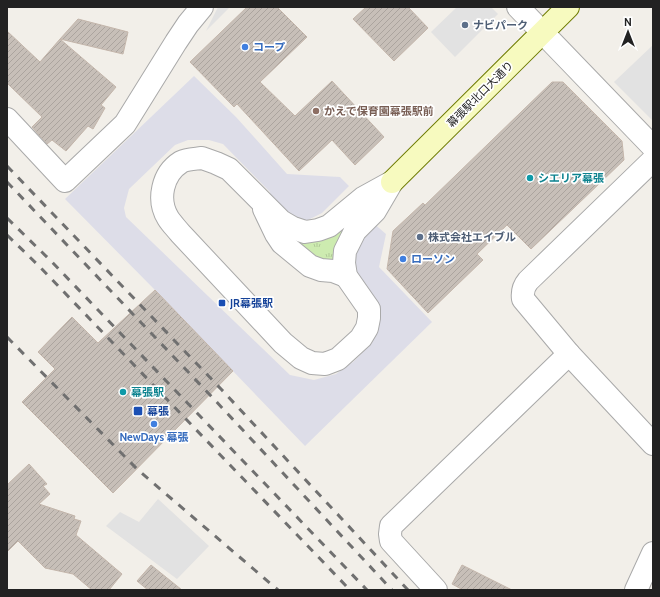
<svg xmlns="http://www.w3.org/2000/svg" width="660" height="597" font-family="Cabin,'Noto Sans JP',sans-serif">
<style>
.grass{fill:url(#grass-tufts)}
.parking{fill:#e2e2e2}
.plaza{fill:#dddde8}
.building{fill:url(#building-hatch);stroke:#c4b6ab}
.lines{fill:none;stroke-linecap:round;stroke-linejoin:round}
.street-casing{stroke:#a9a9a9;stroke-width:24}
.secondary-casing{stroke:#707d05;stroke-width:24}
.street{stroke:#fff;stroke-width:22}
.secondary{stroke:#f7fabf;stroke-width:22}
.rail{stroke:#707070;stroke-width:3;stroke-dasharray:8 8;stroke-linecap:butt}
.service-dot{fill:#5c6f8a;stroke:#fff;stroke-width:1.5}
.shop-dot{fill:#3f7fe0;stroke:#fff;stroke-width:1.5}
.education-dot{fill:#8d6e63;stroke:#fff;stroke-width:1.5}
.culture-dot{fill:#0f9aa8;stroke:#fff;stroke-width:1.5}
.transit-dot{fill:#1a4fb4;stroke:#fff;stroke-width:1.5}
.labels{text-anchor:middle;stroke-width:3.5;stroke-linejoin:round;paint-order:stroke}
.service-label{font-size:11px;font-weight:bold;fill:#4e5e75;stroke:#fff;text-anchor:start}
.shop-label{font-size:11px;font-weight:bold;fill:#366cbe;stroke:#fff;text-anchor:start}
.street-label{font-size:11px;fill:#222;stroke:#fff}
.education-label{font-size:11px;font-weight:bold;fill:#785e54;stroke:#fff;text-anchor:start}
.culture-label{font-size:11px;font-weight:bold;fill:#0d838f;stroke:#fff;text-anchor:start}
.transit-label{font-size:11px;font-weight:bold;fill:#164399;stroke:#fff;text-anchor:start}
</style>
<defs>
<pattern id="grass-tufts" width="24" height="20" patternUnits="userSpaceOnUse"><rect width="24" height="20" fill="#cdebb0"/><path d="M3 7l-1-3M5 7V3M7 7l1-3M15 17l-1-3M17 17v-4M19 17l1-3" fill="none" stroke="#b0c997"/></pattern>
<pattern id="building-hatch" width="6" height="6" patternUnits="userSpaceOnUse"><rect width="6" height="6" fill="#c7bfb8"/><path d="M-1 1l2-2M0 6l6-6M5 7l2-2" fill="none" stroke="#aba49e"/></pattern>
</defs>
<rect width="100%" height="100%" fill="#f2efe9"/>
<polygon class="grass" points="355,211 340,260 325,263 291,239"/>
<g class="parking">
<polygon points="218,7 230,7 206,31"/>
<polygon points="457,7 491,7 498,14 455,57 431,32"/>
<polygon points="653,45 653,121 614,82"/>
<polygon points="158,499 209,546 177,579 106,526 120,512 139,522"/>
</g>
<polygon class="plaza" points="194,76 236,117 287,174 340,177 349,186 322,213 304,222 271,205 270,192 223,144 209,140 188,140 175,145 129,189 124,208 126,217 290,375 314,380 336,374 353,362 372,343 378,321 351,276 349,252 372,222 386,234 379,267 432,322 305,446 155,290 65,199"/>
<g class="building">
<polygon points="247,7 277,7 307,37 260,82 295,116 332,81 384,137 355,165 332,140 299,171 237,104 234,107 190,62"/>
<polygon points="366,7 408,7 428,28 394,61 353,19"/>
<polygon points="78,19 128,32 123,54 60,39"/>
<polygon points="7,31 40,62 60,39 116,87 101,105 105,108 93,129 88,126 66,151 52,140 47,144 32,127 42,117 7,83"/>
<polygon points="552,82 563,82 622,141 624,160 531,249 507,225 477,254 483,260 428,313 387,269 393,231 423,203 425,205"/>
<polygon points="155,290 233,371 113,493 22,402 55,369 38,352 72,317 98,343"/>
<polygon points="29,464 47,484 43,486 50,494 39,504 75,516 74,519 81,521 76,535 122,574 109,590 92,590 73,574 45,568 18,541 7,552 7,485"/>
<polygon points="151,565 182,590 148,590 137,581"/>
<polygon points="462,565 512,590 463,590 452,584"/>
</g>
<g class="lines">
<g class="street-casing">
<g id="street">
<polyline points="518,7 653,147"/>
<polyline points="7,119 65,181 125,124 176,42 188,24 202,7"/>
<path d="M202 158 216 163 229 169 281 221 293 228 305 232 318 230 329 226 363 198 392 182 375 211 355 231 345 251 344 263 346 276 369 309V318L367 328 361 338 338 359 325 364 312 363 301 358 283 343 180 233C176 228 171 223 168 218 157 200 162 174 181 162 187 159 195 159 202 158Z"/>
<polyline points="264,209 276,234 282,243 310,266 321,270 333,271 346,276"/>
<path d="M569 354 523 299C522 292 523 287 528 281L653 160"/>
<polyline points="436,590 391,541 390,534 391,526 569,354 653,444"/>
<polyline points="636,590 653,553"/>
</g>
</g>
<g class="secondary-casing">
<polyline id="secondary" points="392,182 568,7"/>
</g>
<use href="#street" class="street"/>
<use href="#secondary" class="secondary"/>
<g class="rail">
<polyline points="7,166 221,389 408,590"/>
<polyline points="7,182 212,397 392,590"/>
<polyline points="7,218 51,261 367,590"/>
<polyline points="7,235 39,266 350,590"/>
<polyline points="7,337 138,470 278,590"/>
</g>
</g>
<g class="service-dot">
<circle cx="465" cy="25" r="4"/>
<circle cx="420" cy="237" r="4"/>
</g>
<g class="shop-dot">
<circle cx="245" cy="47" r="4"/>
<circle cx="403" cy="259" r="4"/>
<circle cx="154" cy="424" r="4"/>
</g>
<circle class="education-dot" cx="316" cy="111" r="4"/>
<g class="culture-dot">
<circle cx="530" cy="178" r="4"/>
<circle cx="123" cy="392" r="4"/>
</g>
<g class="transit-dot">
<rect x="218" y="299" width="8" height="8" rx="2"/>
<rect x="133" y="406" width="10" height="10" rx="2"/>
</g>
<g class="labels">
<g class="service-label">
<text x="473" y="29">ナビパーク</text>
<text x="428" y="241">株式会社エイブル</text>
</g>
<g class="shop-label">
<text x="253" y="51">コープ</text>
<text x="411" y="263">ローソン</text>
<text x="154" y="441" text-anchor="middle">NewDays 幕張</text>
</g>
<g class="street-label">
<text transform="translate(480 94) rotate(-45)" y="4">幕張駅北口大通り</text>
</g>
<g class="education-label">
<text x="324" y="115">かえで保育園幕張駅前</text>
</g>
<g class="culture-label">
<text x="538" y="182">シエリア幕張</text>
<text x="131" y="396">幕張駅</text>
</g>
<g class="transit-label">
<text x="230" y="307">JR幕張駅</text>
<text x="147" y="415">幕張</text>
</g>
</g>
<rect width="660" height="597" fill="none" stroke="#222222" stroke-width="16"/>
<g transform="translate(628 32)" stroke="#ffffff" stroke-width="3" paint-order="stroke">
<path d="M0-3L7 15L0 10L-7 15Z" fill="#222222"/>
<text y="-6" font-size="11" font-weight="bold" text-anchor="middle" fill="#222222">N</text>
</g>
</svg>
